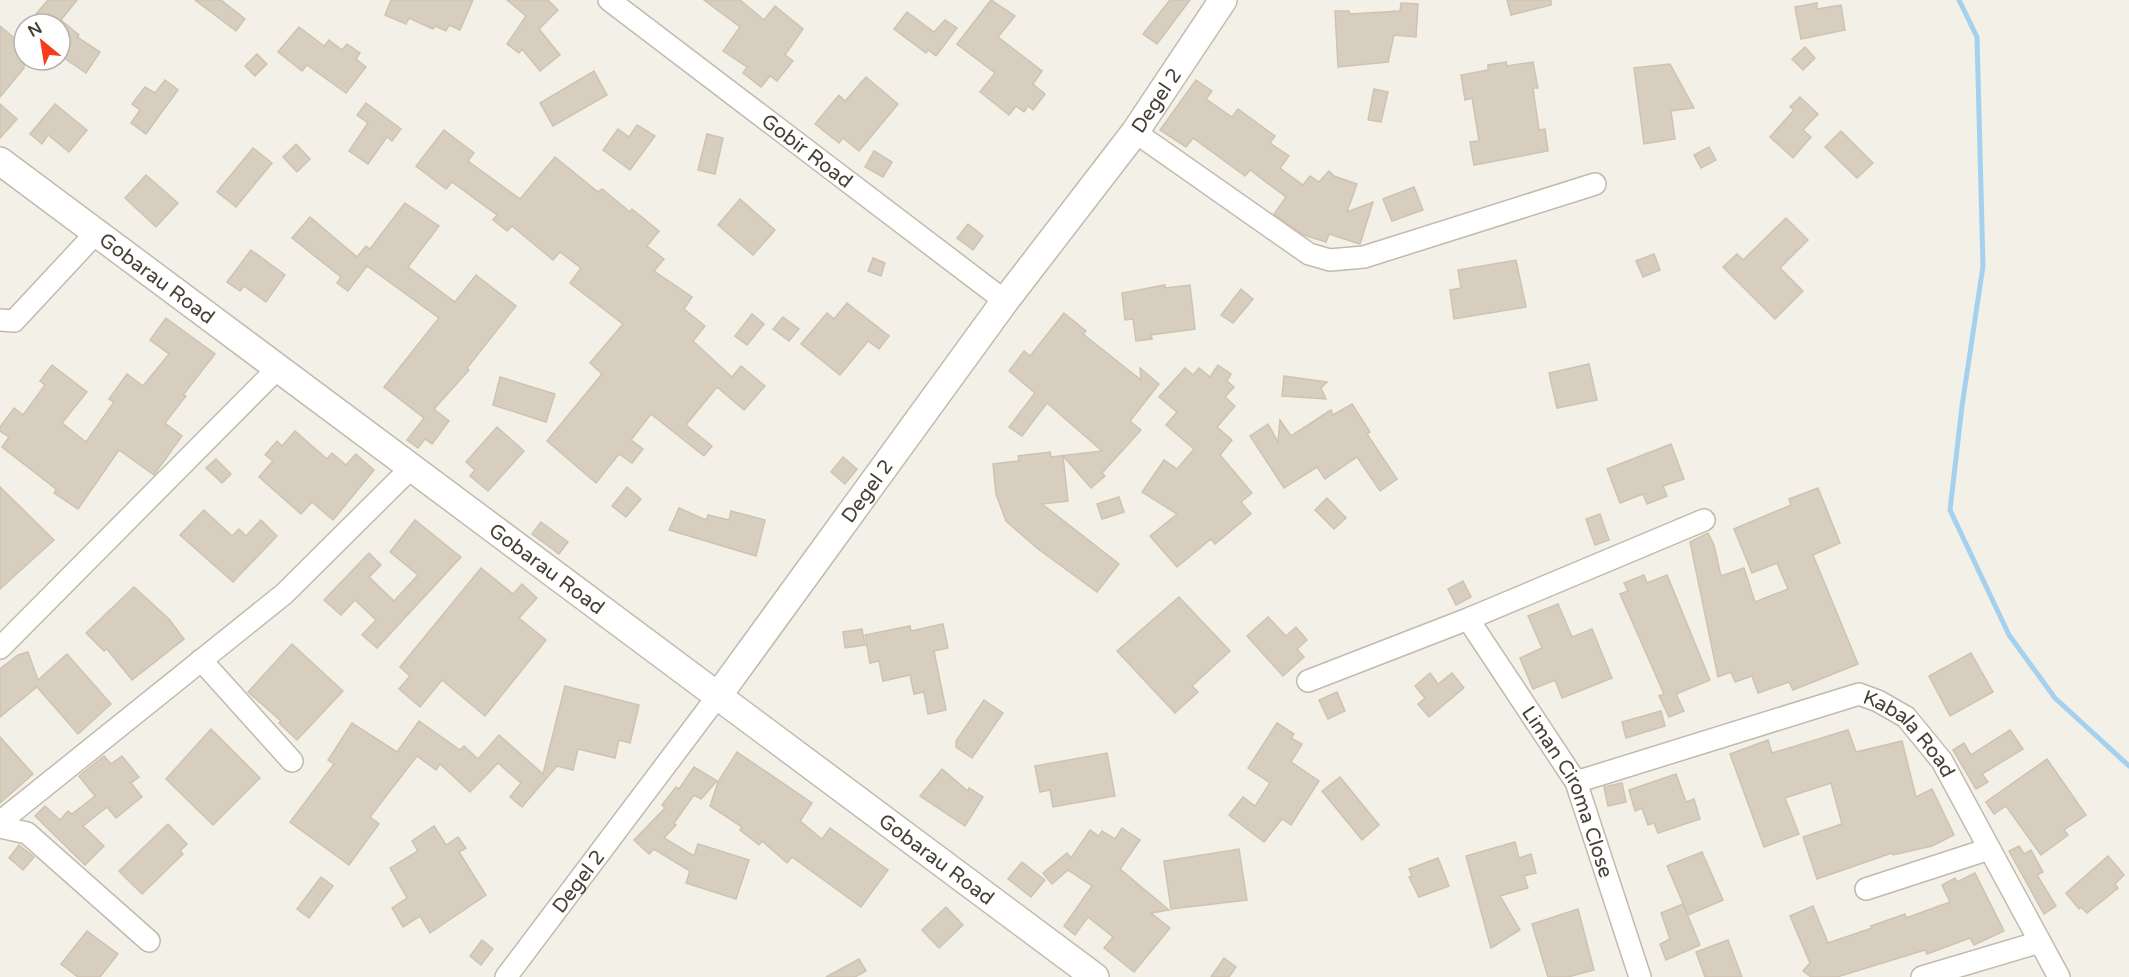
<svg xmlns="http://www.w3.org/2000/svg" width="2129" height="977" font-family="'Varela Round',sans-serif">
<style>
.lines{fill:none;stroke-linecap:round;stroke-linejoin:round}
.stream{stroke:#a5d1ef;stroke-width:5}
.building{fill:#d8cec0;stroke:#cfc3b0;stroke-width:1.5}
.minor-casing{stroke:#c2baad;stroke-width:24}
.tertiary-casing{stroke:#c2baad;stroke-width:30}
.minor{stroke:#fff;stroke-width:21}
.tertiary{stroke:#fff;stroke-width:27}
.labels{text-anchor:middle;stroke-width:4.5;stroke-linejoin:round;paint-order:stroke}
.street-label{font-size:20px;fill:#464036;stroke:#fff}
</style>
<rect width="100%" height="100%" fill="#f3f0e7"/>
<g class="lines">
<polyline class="stream" points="1959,0 1977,37 1983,266 1962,406 1950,510 2009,635 2055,698 2129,766"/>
</g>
<g class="building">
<polygon points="48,0 77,0 61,20 79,35 77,37 100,52 86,73 60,55 60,21 57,24 49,24 36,14"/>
<polygon points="195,0 221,0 245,19 236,31"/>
<polygon points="391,0 473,0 460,30 449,25 446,31 435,26 433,29 409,18 406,24 385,15"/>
<polygon points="507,0 548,0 558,10 539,29 560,55 540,71 522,49 519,53 507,44 526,16"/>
<polygon points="704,0 740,0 764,20 775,6 803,29 785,55 793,61 777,81 770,76 761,87 743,73 747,67 723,51 740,27"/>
<polygon points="991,0 1015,16 998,37 1042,71 1033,84 1045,94 1033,110 1028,106 1024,112 1016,106 1009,115 980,92 995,73 957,44"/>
<polygon points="1170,0 1190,0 1157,44 1143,34"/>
<polygon points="1507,0 1551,0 1551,5 1511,15"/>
<polygon points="1401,3 1418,4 1416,37 1394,35 1388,62 1338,67 1335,11 1349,11 1350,14 1400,11"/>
<polygon points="1817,3 1817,9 1841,5 1845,30 1801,39 1795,7"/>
<polygon points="907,12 934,32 945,20 957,28 936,56 928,50 926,53 894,29"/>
<polygon points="0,26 24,46 24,68 0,97"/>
<polygon points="299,27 324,46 329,40 342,50 347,44 360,53 356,59 366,67 346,93 307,65 302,71 278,52"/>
<polygon points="1805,47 1815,58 1803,70 1792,59"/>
<polygon points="257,54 267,64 255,76 245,66"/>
<polygon points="1506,62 1507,66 1533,62 1538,88 1533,88 1539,130 1545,129 1548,151 1474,165 1470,142 1479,141 1472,98 1465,100 1461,75 1488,70 1488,65"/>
<polygon points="1670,64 1694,108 1671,111 1675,139 1644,144 1634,68"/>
<polygon points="594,71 607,95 553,126 540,103"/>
<polygon points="866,77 898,104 859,151 843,138 839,143 815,124 839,95 845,101"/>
<polygon points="165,80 178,90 146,134 131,123 140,110 132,104 145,87 155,93"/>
<polygon points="1196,80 1212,91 1206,99 1232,117 1238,109 1275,136 1270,143 1289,156 1280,168 1303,185 1310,176 1319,182 1329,171 1334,176 1357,184 1347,212 1373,202 1360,244 1329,234 1326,242 1304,235 1274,214 1286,197 1250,170 1245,176 1193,138 1186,147 1160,130"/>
<polygon points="1374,89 1388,92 1381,122 1368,120"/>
<polygon points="1800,97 1818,114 1803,130 1811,137 1793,158 1770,137 1794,110 1790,107"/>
<polygon points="366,103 401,129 392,141 387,137 368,164 349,151 368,123 357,115"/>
<polygon points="0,104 17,119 0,138"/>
<polygon points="55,104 87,130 69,152 48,135 42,144 30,134"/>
<polygon points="637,125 655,136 630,170 603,150 618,129 629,137"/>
<polygon points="444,130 474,153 468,161 520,199 555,157 598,192 602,189 630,212 632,209 659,231 647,246 664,259 654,271 692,297 684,309 705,326 693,341 732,377 741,366 765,386 744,410 717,387 686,425 712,446 704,456 651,414 631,440 643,449 632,463 619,454 596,483 547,441 602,374 590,363 623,324 570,283 581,268 560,252 553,260 512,226 507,231 493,220 497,215 452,182 446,189 416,166"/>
<polygon points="1841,131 1873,163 1857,178 1825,147"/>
<polygon points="707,134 723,138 715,174 698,170"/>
<polygon points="296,144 310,159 297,172 283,157"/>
<polygon points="1709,147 1716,160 1701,168 1694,155"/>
<polygon points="253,148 272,163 236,207 217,192"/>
<polygon points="874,151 892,162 883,177 865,167"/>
<polygon points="146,175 178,203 156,227 125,198"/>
<polygon points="1414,187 1423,210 1392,221 1383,199"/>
<polygon points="740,199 775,230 753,255 718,225"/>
<polygon points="405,203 439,226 408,267 455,302 476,275 516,306 467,368 469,370 434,409 449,421 432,444 425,439 418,448 407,440 424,418 384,387 439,318 367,266 348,291 337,283 341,277 292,238 310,217 357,257 366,246 370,249"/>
<polygon points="1786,218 1808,240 1780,268 1803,291 1775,319 1723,267 1737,254 1743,260"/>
<polygon points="968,224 983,236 973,250 957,238"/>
<polygon points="251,250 285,275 266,302 244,286 240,291 227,282"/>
<polygon points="1654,254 1660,270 1643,277 1636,261"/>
<polygon points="873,258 885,263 881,276 868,271"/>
<polygon points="1516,260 1526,307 1454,319 1450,290 1461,288 1458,270"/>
<polygon points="1165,285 1165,288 1190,285 1195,329 1151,335 1152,339 1136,341 1133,319 1125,320 1122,293"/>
<polygon points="1241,289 1253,299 1233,323 1221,315"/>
<polygon points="847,303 889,336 879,349 868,341 840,375 801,344 827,313 834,319"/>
<polygon points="1064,313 1086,331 1083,334 1141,380 1140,368 1159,384 1130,421 1141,430 1102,473 1105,476 1091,488 1063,456 1068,501 1042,504 1119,564 1097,592 1038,549 1006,521 996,494 993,464 1019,461 1018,456 1050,452 1051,457 1102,451 1047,403 1022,436 1009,427 1035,393 1009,371 1024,351 1030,356"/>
<polygon points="752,314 764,324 747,345 735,336"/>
<polygon points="783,317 799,329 789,341 773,329"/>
<polygon points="166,318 215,354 183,395 186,396 165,423 182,436 154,475 119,450 78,509 54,493 56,489 2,447 9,437 0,431 0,427 14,408 23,415 45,385 40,381 52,365 87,392 62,423 86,442 114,402 109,399 127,374 143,386 169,354 150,340"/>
<polygon points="1589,364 1597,400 1557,408 1549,373"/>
<polygon points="1218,365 1231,374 1227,381 1234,387 1225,397 1235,406 1217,427 1232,440 1220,455 1252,493 1241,502 1251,514 1215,544 1211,539 1177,567 1150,536 1177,514 1142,492 1164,460 1177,469 1194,449 1166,425 1177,412 1159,397 1185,368 1193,375 1199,368 1210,377"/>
<polygon points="1284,376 1327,382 1321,388 1326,399 1282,396"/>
<polygon points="500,377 555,394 546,422 493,405"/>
<polygon points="1352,404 1370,432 1367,434 1397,479 1380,491 1357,457 1325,479 1317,467 1284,488 1250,436 1268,424 1278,442 1280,420 1291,436 1331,410 1333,415"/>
<polygon points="497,427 524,451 488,491 470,476 475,470 466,462"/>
<polygon points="295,431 327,459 332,453 346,465 356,454 374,470 333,520 312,502 301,514 259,477 273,461 265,455 277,441 282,446"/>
<polygon points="1671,444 1684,479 1663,486 1667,496 1647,504 1643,494 1620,503 1607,469"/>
<polygon points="843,457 857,469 845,484 831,472"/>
<polygon points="216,459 231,474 222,483 206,468"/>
<polygon points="0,487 54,540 0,589"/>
<polygon points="627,487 641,499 626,517 612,506"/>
<polygon points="1818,488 1840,543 1813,555 1858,664 1793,690 1789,682 1758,693 1752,676 1735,682 1731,672 1718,677 1690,542 1708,533 1714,545 1721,576 1744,568 1755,602 1788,589 1777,563 1752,573 1734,529 1791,505 1789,499"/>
<polygon points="1119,497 1124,512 1102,519 1097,504"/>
<polygon points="1327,498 1346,518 1334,529 1315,510"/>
<polygon points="679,508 706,520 708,515 729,520 731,511 765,520 756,556 669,530"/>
<polygon points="204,510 232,536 239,529 246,536 261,520 277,536 233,582 180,535"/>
<polygon points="1600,514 1609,540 1595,545 1586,519"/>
<polygon points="415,520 461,557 377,648 362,635 376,620 355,600 341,615 324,600 369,553 381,565 369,577 394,601 418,575 390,552"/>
<polygon points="541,522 568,542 559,554 532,534"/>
<polygon points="481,568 513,594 522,584 537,598 519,618 546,640 485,716 442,680 420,707 399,689 410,676 400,667"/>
<polygon points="1644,575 1647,583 1667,575 1710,680 1676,694 1684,711 1669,717 1659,696 1664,694 1620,594 1628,591 1624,583"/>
<polygon points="1463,581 1471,597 1456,605 1448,589"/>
<polygon points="134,587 169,619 184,639 132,680 107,649 104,651 86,633"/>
<polygon points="1179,597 1230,651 1192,686 1198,692 1175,713 1117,651"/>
<polygon points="1558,604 1572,637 1592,629 1612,678 1562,698 1555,680 1533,689 1520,658 1542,648 1528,616"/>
<polygon points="1268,617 1286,636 1296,627 1307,640 1297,649 1304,657 1283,676 1247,636"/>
<polygon points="943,624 948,648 934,651 946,710 928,714 924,692 914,694 910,675 883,681 879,661 870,663 865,635 910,626 911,631"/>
<polygon points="862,629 865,645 845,648 843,632"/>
<polygon points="292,644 343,691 297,740 279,723 281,721 248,692"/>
<polygon points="28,652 38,680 67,654 111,704 78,734 37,687 0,717 0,669 18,655"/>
<polygon points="1971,653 1993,692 1950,716 1929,676"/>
<polygon points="1430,673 1438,684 1452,673 1464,688 1429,717 1418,704 1425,698 1415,686"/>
<polygon points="565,686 639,705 630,743 619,740 615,758 578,749 573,770 557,766 522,807 510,797 521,783 498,763 470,792 440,764 436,770 417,756 370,817 379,824 349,865 290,822 334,764 328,760 352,723 397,752 419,721 460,750 464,746 478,759 499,735 543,774"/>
<polygon points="1337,692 1345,711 1328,719 1319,700"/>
<polygon points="984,700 1003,713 972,758 956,747 956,741"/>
<polygon points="1661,711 1665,726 1626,738 1622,722"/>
<polygon points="1277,723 1294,734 1291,738 1302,744 1291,762 1319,781 1291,825 1282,819 1264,842 1229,815 1243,797 1255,806 1270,783 1248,768"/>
<polygon points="211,729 260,778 213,825 166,779"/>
<polygon points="1848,730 1856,752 1902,741 1916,797 1932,789 1954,835 1932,846 1893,855 1892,853 1817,879 1803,837 1842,824 1831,783 1785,798 1799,834 1764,847 1730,754 1768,740 1772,753"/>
<polygon points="2010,730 2023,749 1982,774 1988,782 1976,789 1953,750 1964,743 1971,755"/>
<polygon points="0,737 33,774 0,803"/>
<polygon points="737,752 812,803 800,821 822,839 830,828 888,870 861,907 792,857 787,863 762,841 759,845 740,830 742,827 710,806 718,782"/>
<polygon points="1107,753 1115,796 1053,807 1050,790 1040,792 1035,766"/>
<polygon points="104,756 111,764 122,756 139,777 131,783 142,797 116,818 107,807 83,826 104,846 85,865 35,816 45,806 60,820 68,811 72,814 95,796 79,776"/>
<polygon points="2047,759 2086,815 2064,830 2068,835 2041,855 2006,806 1994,814 1986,802"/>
<polygon points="694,767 717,781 701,799 694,795 674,823 676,825 664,838 694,856 698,844 749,860 736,899 686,883 690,871 654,849 649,854 634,840 665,808 662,805 676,787 679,789"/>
<polygon points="942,769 968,791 969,788 983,797 965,826 920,796"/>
<polygon points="1676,774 1686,802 1694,799 1700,819 1658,833 1654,823 1648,825 1642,808 1635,811 1629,790"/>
<polygon points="1340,777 1379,825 1362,840 1322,791"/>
<polygon points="1622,783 1626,802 1608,806 1604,787"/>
<polygon points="168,824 187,844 180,851 183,854 142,894 119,871"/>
<polygon points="434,826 446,845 458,837 466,848 459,852 486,895 430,933 420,916 403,927 392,908 407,898 390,868 418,851 412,841"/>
<polygon points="1122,828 1140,840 1120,869 1169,910 1151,913 1170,928 1134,972 1104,948 1113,937 1088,917 1075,935 1064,926 1092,886 1068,870 1052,884 1043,873 1067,853 1071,858 1090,830 1099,836 1102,831 1115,839"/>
<polygon points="1515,842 1519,858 1531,854 1536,873 1524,876 1528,888 1500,896 1520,930 1491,948 1466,856"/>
<polygon points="19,845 34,857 23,870 9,858"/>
<polygon points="2019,846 2024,854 2031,850 2043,872 2037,875 2056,906 2044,914 2009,851"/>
<polygon points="1239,849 1247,900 1171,909 1164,861"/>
<polygon points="1702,852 1723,900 1688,915 1667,866"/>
<polygon points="2108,856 2124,875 2115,884 2118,888 2087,913 2081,907 2079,909 2066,893"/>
<polygon points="1438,858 1449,886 1419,897 1409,877 1412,876 1409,869"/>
<polygon points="1022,862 1045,880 1031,897 1008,879"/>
<polygon points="1975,873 2004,931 1974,945 1970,938 1927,954 1925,950 1837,977 1811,977 1803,971 1810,963 1790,916 1813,906 1828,943 1872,928 1871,926 1905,914 1906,918 1950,902 1942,885 1955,878 1957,882"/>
<polygon points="321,877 333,886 309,918 297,909"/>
<polygon points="1683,904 1700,945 1666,960 1660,944 1670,939 1661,913"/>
<polygon points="946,907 963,925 939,948 922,930"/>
<polygon points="1578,909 1594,970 1568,977 1548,977 1532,924"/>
<polygon points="87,931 118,954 100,977 78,977 61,964"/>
<polygon points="482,940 493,949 481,965 470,956"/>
<polygon points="1728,940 1742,977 1705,977 1696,952"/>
<polygon points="1224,958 1236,967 1229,977 1211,977"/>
<polygon points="859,959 866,971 855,977 826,977"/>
</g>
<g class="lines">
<g class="minor-casing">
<g id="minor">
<path id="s1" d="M609 0 1005 301"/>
<polyline points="1135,132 1309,254 1330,260 1364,257 1595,184"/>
<polyline points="0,320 14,321 95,234"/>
<path id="s2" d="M1468 619 1576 782 1640 977"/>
<polyline points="0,648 278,368"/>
<polyline points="201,660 292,761"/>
<polyline points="1308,681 1468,619 1704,520"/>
<path id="s3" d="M1576 782 1859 694 1878 701 1906 717 1942 761 2059 977"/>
<polyline points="0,822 284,594 412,467"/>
<polyline points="0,827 27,833 149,941"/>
<polyline points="1866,889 1989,849"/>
<path id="s4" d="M506 977 717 697"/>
<polyline points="1922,977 2040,942"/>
</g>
</g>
<g class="tertiary-casing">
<g id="tertiary">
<path id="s5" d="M0 161 1095 977"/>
<path id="s6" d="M717 697 1005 301 1135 132 1223 0"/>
</g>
</g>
<use href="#minor" class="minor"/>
<use href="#tertiary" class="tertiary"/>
</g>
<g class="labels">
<g class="street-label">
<text dy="7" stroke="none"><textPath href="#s6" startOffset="741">Degel 2</textPath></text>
<text dy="7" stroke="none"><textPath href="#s1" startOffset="249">Gobir Road</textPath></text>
<text dy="7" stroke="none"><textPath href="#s5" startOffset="196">Gobarau Road</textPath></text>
<text dy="7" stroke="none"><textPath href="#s6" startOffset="255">Degel 2</textPath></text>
<text dy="7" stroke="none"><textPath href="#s5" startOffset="682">Gobarau Road</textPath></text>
<text dy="7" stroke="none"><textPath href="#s3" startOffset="362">Kabala Road</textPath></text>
<text dy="7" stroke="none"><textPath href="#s2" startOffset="201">Liman Ciroma Close</textPath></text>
<text dy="7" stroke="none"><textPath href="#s5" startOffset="1168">Gobarau Road</textPath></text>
<text dy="7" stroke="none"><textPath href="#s4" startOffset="120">Degel 2</textPath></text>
</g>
</g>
<g transform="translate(42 42) rotate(330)"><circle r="28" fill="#ffffff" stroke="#b5b3af" stroke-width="1.5"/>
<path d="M0-4.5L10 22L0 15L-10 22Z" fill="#f63c1c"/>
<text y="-9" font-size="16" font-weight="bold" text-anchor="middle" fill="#464036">N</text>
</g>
</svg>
